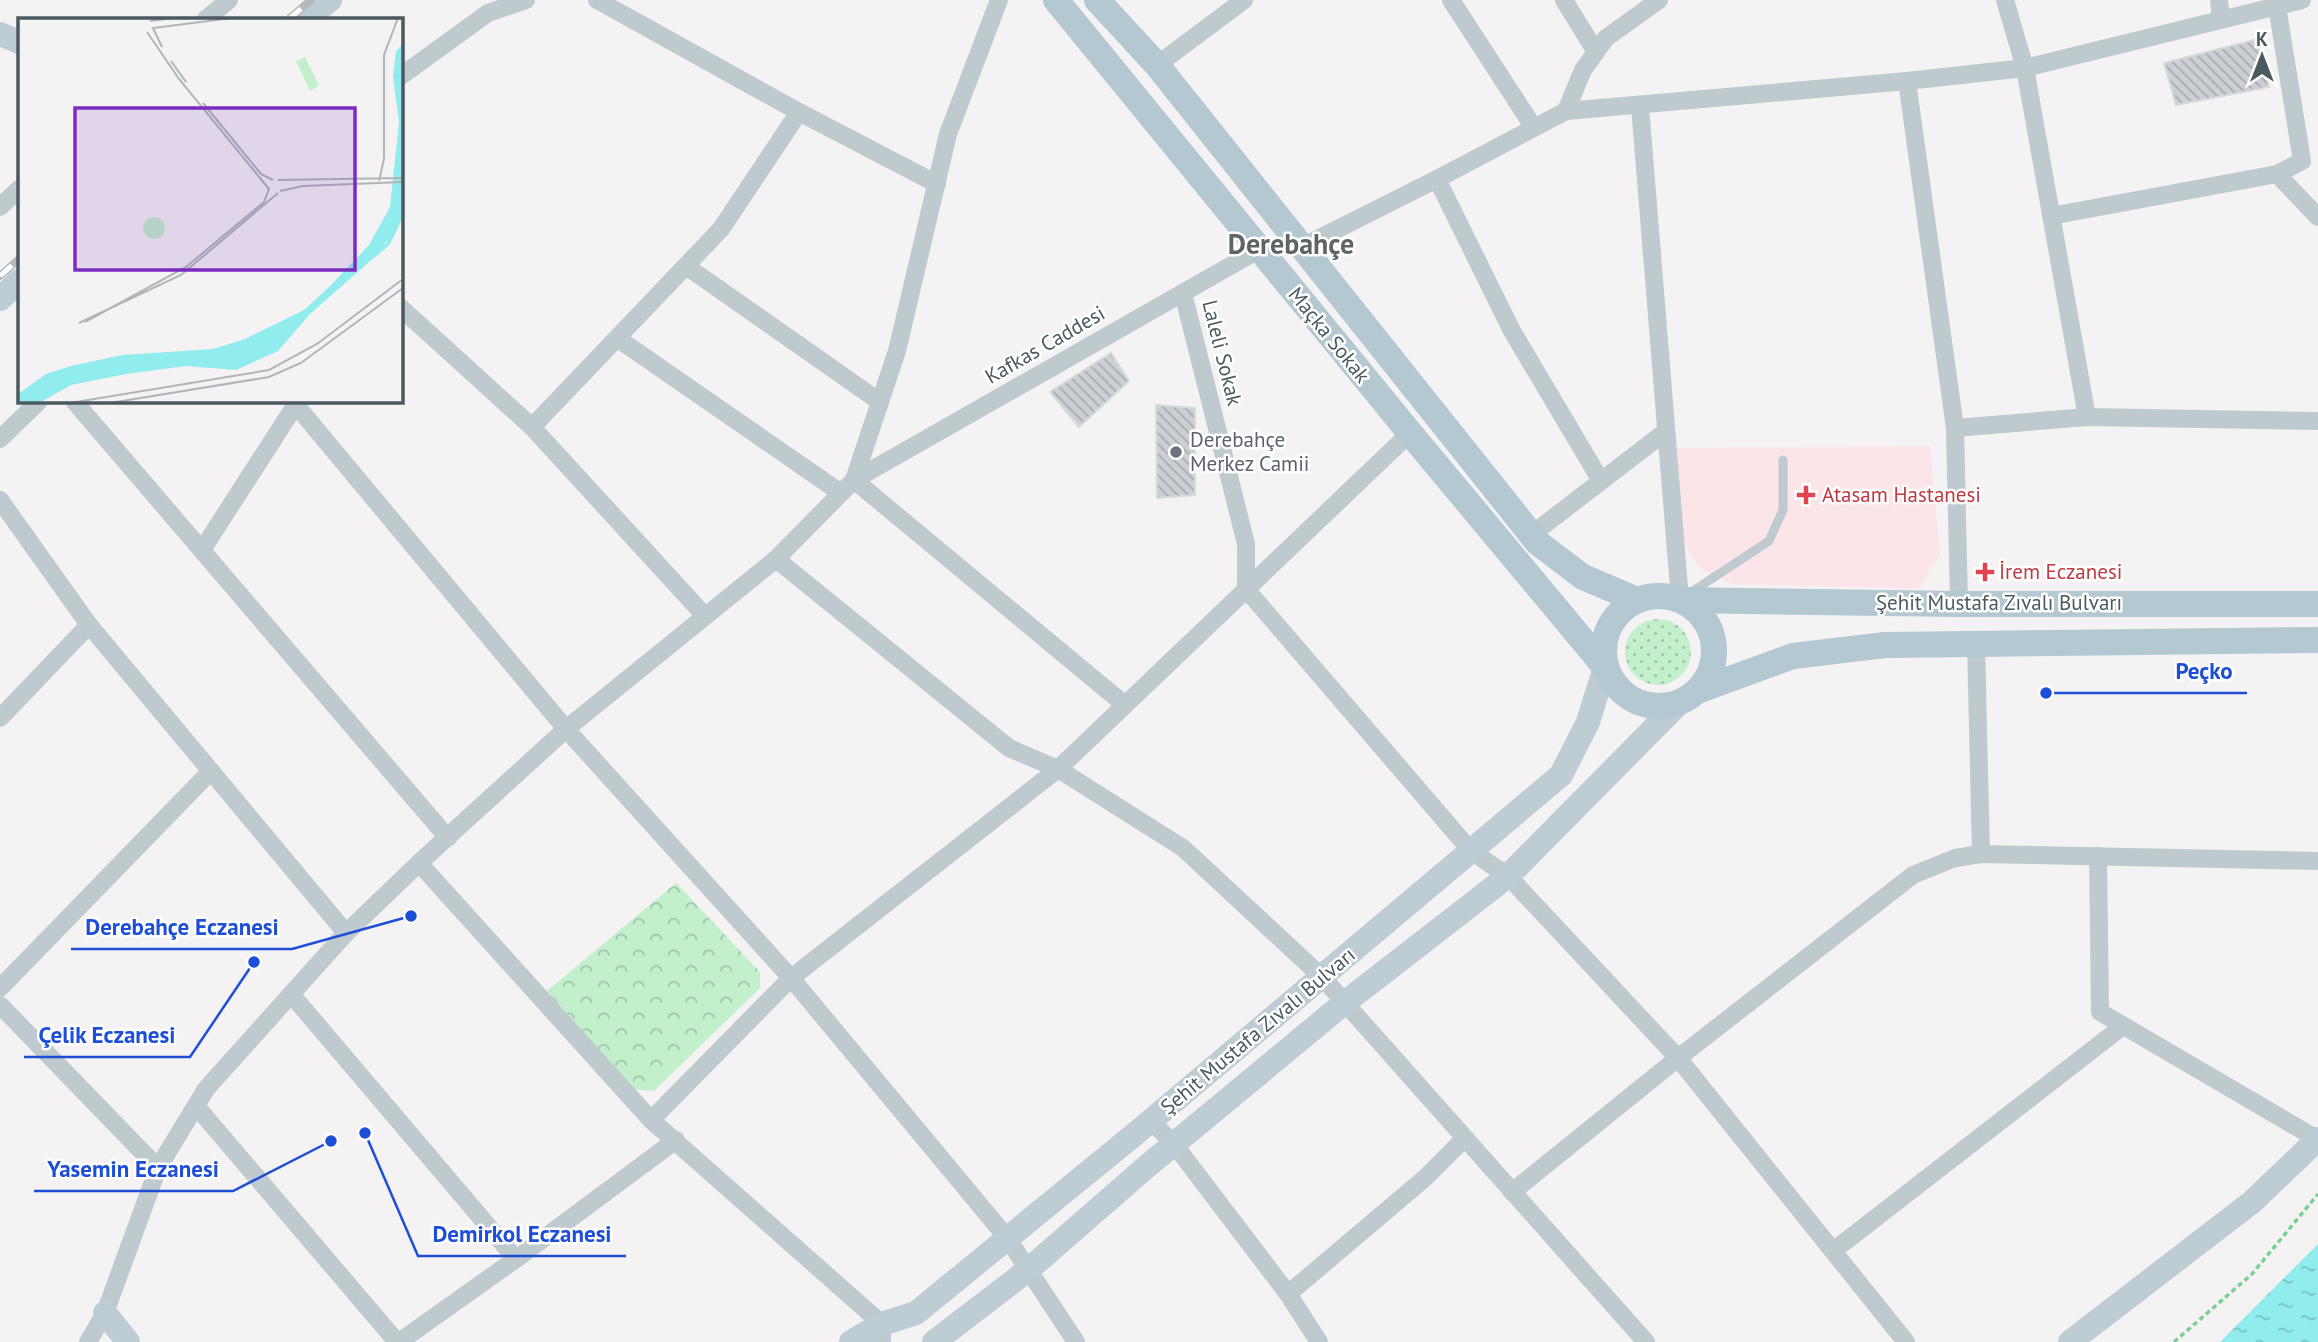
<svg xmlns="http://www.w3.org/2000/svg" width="2318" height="1342" font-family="'PT Sans',sans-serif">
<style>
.medical{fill:#fce5e8}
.grass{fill:url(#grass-dots)}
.park{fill:url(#park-crowns)}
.water{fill:url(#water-ripples)}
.building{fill:url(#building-back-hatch);stroke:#d6dadd;stroke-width:2}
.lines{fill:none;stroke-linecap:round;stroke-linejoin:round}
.path{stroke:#7acf94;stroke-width:3.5;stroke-dasharray:5 3.5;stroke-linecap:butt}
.lane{stroke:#becace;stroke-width:9}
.street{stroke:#becace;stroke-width:18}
.secondary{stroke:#becdd3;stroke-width:24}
.primary{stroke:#b3c8d0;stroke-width:26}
.rail-casing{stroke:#b4b9bc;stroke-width:8}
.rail{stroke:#fff;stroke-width:5;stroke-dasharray:16;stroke-linecap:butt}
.worship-dot{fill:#6b7280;stroke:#fff;stroke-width:2.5}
.health-dot{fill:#e0444e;stroke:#fff;stroke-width:2.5}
.labels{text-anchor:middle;stroke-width:5;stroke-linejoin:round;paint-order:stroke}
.street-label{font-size:21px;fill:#4a5a60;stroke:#fff}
.worship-label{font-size:21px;fill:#5b616d;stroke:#fff;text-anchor:start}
.health-label{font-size:21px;fill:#be3a42;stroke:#fff;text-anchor:start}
.district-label{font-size:28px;font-weight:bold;fill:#5f6467;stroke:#fff}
.inset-river{fill:none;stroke:#90eced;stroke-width:3.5}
.inset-road{fill:none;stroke:#b0b5b8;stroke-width:2}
.view{fill:#7b2cbf;fill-opacity:0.15;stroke:#7b2cbf;stroke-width:3.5}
.inset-edge{fill:none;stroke:#4a5a60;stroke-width:3.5}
.leader{fill:none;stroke:#1d4ed8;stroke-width:2.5}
.callout-dot{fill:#1d4ed8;stroke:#fff;stroke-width:2.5}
.callout-label{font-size:23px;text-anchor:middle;font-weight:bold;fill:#1d4ed8;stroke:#fff;stroke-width:5;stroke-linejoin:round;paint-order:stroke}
</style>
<defs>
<pattern id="grass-dots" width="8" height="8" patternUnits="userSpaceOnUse" patternTransform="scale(1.75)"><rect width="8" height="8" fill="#c2f0cb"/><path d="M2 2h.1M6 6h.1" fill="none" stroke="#a0c5a8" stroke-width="1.8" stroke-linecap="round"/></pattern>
<pattern id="park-crowns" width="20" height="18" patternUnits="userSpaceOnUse" patternTransform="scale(1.75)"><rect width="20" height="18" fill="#c2f0cb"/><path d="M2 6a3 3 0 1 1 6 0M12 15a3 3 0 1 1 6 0" fill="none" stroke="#a0c5a8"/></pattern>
<pattern id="water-ripples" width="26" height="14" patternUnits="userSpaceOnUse" patternTransform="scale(1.75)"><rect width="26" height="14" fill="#90eced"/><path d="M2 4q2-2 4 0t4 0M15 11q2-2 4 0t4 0" fill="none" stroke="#78c2c3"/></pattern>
<pattern id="building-back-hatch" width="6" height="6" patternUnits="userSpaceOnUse" patternTransform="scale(1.75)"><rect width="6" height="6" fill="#ccd0d4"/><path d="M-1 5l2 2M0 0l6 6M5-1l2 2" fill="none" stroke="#a8acaf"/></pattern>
</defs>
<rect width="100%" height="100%" fill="#f4f2f3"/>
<polygon class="medical" points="1930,446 1940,553 1919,589 1732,584 1701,569 1682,542 1674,448"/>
<circle class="grass" cx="1658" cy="652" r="33"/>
<polygon class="park" points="676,883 760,972 760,988 654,1091 633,1089 547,991"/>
<polygon class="water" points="2318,1244 2318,1342 2220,1342"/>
<g class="building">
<polygon points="2258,39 2269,87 2176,105 2164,63"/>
<polygon points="1111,353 1129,381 1079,427 1050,392"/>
<polygon points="1156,405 1195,408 1195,495 1157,498"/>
</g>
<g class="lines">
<polyline class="path" points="2174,1342 2252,1274 2318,1194"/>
<polyline class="lane" points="1690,593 1769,541 1783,510 1783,460"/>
<g class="street">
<polyline points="597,0 799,112 937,184"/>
<polyline points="1451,0 1534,128"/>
<polyline points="1564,0 1596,52"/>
<polyline points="2005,0 2025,68 2087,417"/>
<polyline points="2219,0 2221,20"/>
<polyline points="206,19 229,0"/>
<polyline points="1157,65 1244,0"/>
<polyline points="401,76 488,13 526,0"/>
<polyline points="1907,81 1955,428 1959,604"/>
<polyline points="1640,106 1680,600"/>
<polyline points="1566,111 1583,70 1606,38 1659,0"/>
<polyline points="2277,174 2318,217"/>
<polyline points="1437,179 1512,331 1601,481"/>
<polyline points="0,207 19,189"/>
<polyline points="2051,216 2277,174 2302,161 2277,6"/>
<polyline points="1302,247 1437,179 1566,111 1907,81 2025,68 2302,0"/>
<polyline points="686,266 880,402"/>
<polyline points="1183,293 1246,544 1246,589 1471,851 1508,876 1678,1058 1906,1342"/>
<polyline points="401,308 532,427 705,616"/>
<polyline points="617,338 841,493"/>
<polyline points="74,401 448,838"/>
<polyline points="295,404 566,729 791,978 1008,1239 1076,1342"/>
<polyline points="532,427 721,229 799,112"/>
<polyline points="1955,428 2087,417 2318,421"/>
<polyline points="0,439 39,401"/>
<polyline points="854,480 1260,249"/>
<polyline points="854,480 1125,705"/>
<polyline points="0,500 89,625 346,933"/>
<polyline points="1531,535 1665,432"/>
<polyline points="202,550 298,401"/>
<polyline points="776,559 1009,748 1058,769 1183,848 1322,977 1646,1342"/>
<polyline points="1976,643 1981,854"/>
<polyline points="0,718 89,625"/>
<polyline points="2098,856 2100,1012 2317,1139"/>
<polyline points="419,863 651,1120 882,1324 882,1342"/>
<polyline points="0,988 211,771"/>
<polyline points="291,994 516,1259"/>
<polyline points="0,1005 158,1168"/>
<polyline points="196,1106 397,1342"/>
<polyline points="651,1120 791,978 1058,769 1410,433"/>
<polyline points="1151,1121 1174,1144 1288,1294 1319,1342"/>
<polyline points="1512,1192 1678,1058 1913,875 1955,858 1981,854 2318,861"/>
<polyline points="1833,1251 2123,1026"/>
<polyline points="1288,1294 1425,1178 1464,1139"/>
<polyline points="88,1342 105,1313 158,1168 206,1089 346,933 419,863 566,729 776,559 854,480 897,351 948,134 999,0"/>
<polyline points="399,1342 516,1259 676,1140"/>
</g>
<g class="secondary">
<polyline points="307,19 330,0"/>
<polyline points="0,34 19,42"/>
<polyline points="0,299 19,281"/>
<polyline points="105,1313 128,1342"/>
<polyline points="851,1342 882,1324 916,1313 1135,1134 1561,775 1588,722 1605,667"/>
<polyline points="934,1342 1028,1270 1145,1168 1343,1004 1508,876 1681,701"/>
<polyline points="2070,1342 2252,1202 2318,1139"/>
</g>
<g class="primary">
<polyline points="1056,0 1410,433 1605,667"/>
<polyline points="1097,0 1157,65 1538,543 1583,577 1637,600"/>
<circle cx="1659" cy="651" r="55"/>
<polyline points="1680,600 1959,604 2318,604"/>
<polyline points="1697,691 1793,656 1885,645 2318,640"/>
</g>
<g class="rail-casing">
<g id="rail">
<polyline points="289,19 311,0"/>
<polyline points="0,276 19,259"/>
</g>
</g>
<use href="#rail" class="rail"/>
</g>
<circle class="worship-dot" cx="1176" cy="452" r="7"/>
<g class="health-dot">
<path d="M1802.5 484.5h7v7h7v7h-7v7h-7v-7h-7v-7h7z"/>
<path d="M1981.5 561.5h7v7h7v7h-7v7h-7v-7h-7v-7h7z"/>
</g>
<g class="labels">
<g class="street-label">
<text transform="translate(1329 335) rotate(51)" y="7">Maçka Sokak</text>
<text transform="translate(1045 345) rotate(-30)" y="7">Kafkas Caddesi</text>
<text transform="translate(1222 353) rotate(76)" y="7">Laleli Sokak</text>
<text x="1999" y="610">Şehit Mustafa Zıvalı Bulvarı</text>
<text transform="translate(1258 1031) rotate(-40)" y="7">Şehit Mustafa Zıvalı Bulvarı</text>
</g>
<g class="worship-label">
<text x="1190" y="447">Derebahçe<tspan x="1190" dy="24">Merkez Camii</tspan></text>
</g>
<g class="health-label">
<text x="1822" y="502">Atasam Hastanesi</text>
<text x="1999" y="579">İrem Eczanesi</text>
</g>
<g class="district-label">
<text x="1291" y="254">Derebahçe</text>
</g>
</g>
<g transform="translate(18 18)">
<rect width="385" height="385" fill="#f4f2f3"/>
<path d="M287 39 301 68 292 73 278 43ZM125 210a11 11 0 1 1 22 0a11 11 0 1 1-22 0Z" fill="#c2f0cb"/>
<path d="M385 25 384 202 359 237 292 296 260 333 218 352 168 348 108 356 53 367 21 385H0V376L28 356 53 348 104 337 195 331 227 321 286 292 310 270 351 227 372 189 381 104 375 58 378 34Z" fill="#90eced"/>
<path class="inset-river" d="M356 238 370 226 380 206"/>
<path class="inset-road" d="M132 3 155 0M144 29 135 10 214 0M153 43 168 64M185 85 243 156 255 162M260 162 385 160M361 163 366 141V37L380 0M262 173 285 168 385 164M67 304 168 249 246 184 251 171 161 61 129 14M61 305 163 257 260 175M52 385 251 352 299 326 385 261M92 385 251 359 283 345 385 270"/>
<path class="view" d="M57 90H337V252H57Z"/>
<rect width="385" height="385" class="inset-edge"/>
</g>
<path class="leader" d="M2046 693L2161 693H2247M411 916L292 949H71M254 962L190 1057H24M331 1141L233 1191H34M365 1133L418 1256H626"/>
<g class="callout-dot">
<circle cx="2046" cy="693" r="7"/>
<circle cx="411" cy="916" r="7"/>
<circle cx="254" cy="962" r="7"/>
<circle cx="331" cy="1141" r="7"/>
<circle cx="365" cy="1133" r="7"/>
</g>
<g class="callout-label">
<text x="2204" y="679">Peçko</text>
<text x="182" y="935">Derebahçe Eczanesi</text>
<text x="107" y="1043">Çelik Eczanesi</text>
<text x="133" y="1177">Yasemin Eczanesi</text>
<text x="522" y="1242">Demirkol Eczanesi</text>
</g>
<g transform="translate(2262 56)" stroke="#ffffff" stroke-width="5" paint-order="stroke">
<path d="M0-5L12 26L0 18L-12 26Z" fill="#4a5a60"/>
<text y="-10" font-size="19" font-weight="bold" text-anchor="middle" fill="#4a5a60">K</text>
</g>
</svg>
